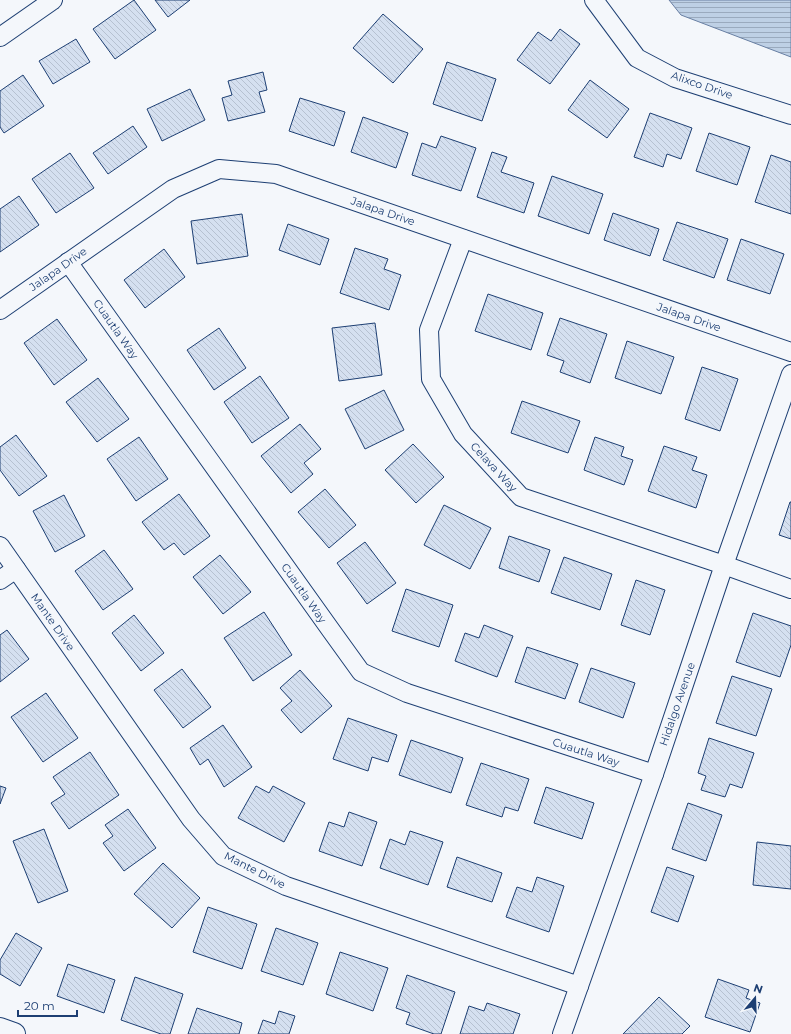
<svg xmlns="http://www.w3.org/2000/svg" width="791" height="1034" font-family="Montserrat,sans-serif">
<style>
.water{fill:url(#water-rules);stroke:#687fa3}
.building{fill:url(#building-back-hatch);stroke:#1d3f73}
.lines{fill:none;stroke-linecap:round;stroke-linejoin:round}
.minor-casing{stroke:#1d3f73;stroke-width:20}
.tertiary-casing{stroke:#1d3f73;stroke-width:24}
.minor{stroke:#f4f7fb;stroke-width:18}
.tertiary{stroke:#f4f7fb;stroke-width:22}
.labels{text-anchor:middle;stroke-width:3;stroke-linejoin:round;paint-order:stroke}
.street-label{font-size:11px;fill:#1d3f73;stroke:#f4f7fb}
</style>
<defs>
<pattern id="water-rules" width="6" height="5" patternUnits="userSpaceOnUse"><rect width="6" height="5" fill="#bed0e5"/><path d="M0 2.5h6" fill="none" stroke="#9aaabe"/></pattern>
<pattern id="building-back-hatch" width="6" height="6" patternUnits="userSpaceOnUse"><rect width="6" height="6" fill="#d5e0f0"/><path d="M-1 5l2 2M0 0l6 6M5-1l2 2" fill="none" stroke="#b6c1d1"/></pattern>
</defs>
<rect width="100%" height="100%" fill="#f4f7fb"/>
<polygon class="water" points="669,0 791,0 791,57 681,15"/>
<g class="building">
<polygon points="134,0 156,30 115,59 93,29"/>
<polygon points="155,0 190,0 168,17"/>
<polygon points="383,14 423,49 393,83 353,48"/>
<polygon points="560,29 580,44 550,84 517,60 538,32 551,41"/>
<polygon points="76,39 90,62 53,84 39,61"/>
<polygon points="447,62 496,79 482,121 433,104"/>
<polygon points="263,72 267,90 259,92 265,112 228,121 222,98 232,95 228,81"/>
<polygon points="23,75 44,106 4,133 0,127 0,91"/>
<polygon points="590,80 629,109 607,138 568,110"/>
<polygon points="190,89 205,120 162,141 147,109"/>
<polygon points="300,98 345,112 334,146 289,131"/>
<polygon points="650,113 692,128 681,159 667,154 663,167 634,157"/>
<polygon points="363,117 408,133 396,168 351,152"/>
<polygon points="133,126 147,147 108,174 93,153"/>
<polygon points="709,133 750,147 737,185 696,171"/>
<polygon points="441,136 476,148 461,191 412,175 422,143 436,148"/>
<polygon points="492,152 507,157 501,172 534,183 524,213 477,197"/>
<polygon points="70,153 94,188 56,213 32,179"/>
<polygon points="771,155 791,162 791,214 755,202"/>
<polygon points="552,176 603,194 589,234 538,216"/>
<polygon points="19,196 39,225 0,252 0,209"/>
<polygon points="613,213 659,229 650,256 604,240"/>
<polygon points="242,214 248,256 197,264 191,221"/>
<polygon points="677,222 728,239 714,278 663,260"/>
<polygon points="288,224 329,239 320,265 279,250"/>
<polygon points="741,239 784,254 770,294 727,280"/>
<polygon points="355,248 388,259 384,269 401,275 389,310 340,293"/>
<polygon points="164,249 185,277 145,308 124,280"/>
<polygon points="488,294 543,313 531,350 475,331"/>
<polygon points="560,318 607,334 590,383 560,372 564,361 547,355"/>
<polygon points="57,319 87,360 54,385 24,343"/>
<polygon points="375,323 382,375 339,381 332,328"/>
<polygon points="219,328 246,368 214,390 187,350"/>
<polygon points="627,341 674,357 661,394 615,378"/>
<polygon points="702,367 738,379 720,431 685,419"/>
<polygon points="260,376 289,418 252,443 224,402"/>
<polygon points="98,378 129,419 97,442 66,402"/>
<polygon points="384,390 404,430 365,449 345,409"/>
<polygon points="522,401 580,421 568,453 511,433"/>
<polygon points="300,424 321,449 304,463 313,474 291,493 261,456"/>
<polygon points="16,435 47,476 19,496 0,470 0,447"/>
<polygon points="139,437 168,479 136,501 107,459"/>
<polygon points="595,437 624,447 621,456 633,460 624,485 584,470"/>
<polygon points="413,444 444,477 416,503 385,470"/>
<polygon points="664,446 697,457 692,470 707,475 696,508 648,491"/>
<polygon points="325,489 356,525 329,548 298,512"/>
<polygon points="179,494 210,536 184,555 174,543 164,550 142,522"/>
<polygon points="64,495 85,536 55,552 33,511"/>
<polygon points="790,502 791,502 791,539 779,535"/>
<polygon points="444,505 491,528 470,569 424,545"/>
<polygon points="509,536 550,550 539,582 499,568"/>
<polygon points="365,542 396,583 367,604 337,563"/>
<polygon points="104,550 133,589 103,610 75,571"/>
<polygon points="220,555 251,592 223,614 193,577"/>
<polygon points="564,557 612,574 600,610 551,593"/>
<polygon points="636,580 665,590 650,635 621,625"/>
<polygon points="406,589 453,605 439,647 392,631"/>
<polygon points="264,612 292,655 253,681 224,638"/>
<polygon points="753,613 791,626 791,645 780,677 736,662"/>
<polygon points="134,615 164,653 141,671 112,633"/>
<polygon points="484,625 513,636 497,677 455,661 465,633 479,638"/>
<polygon points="7,630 29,659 0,682 0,635"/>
<polygon points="527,647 578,664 565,699 515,682"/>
<polygon points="591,668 635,683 623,718 579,702"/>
<polygon points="182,669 211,707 183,728 154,690"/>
<polygon points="300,670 332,706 301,733 281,710 292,701 280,688"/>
<polygon points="732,676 772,689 756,736 716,723"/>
<polygon points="46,693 78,738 43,762 11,717"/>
<polygon points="348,718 397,735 388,762 372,757 368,771 333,759"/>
<polygon points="223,725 252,767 224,787 208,759 200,765 190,748"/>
<polygon points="709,738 754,753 742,788 730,784 725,797 701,790 706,776 698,773"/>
<polygon points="411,740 463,758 451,793 399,775"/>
<polygon points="90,752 119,795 69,829 51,803 65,794 53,777"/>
<polygon points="481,763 529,779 518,811 505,807 502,817 466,805"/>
<polygon points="0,786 6,788 0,804"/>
<polygon points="256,786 269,793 273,786 305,803 284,842 238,818"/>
<polygon points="546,787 594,803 582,839 534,823"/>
<polygon points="688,803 722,815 706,861 672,849"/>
<polygon points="128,809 156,848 124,871 103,843 113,836 105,825"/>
<polygon points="349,812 377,822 362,866 319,851 329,822 344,827"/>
<polygon points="44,829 68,891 38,903 13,841"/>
<polygon points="410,831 443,842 428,885 380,868 390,839 405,845"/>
<polygon points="757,842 791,846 791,889 753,885"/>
<polygon points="457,857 502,873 492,902 447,887"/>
<polygon points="163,863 200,898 172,928 134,894"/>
<polygon points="667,867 694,876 678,922 651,912"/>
<polygon points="537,877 564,886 549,932 506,917 517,887 532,892"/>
<polygon points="208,907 257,924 242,969 193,952"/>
<polygon points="276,928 318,943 303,985 261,971"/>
<polygon points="16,933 42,948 20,986 0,974 0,960"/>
<polygon points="340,952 388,968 373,1011 326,994"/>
<polygon points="68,964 115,980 104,1013 57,996"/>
<polygon points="407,975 455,992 441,1034 434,1034 406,1024 410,1013 396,1008"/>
<polygon points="135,977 183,994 170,1034 161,1034 121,1020"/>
<polygon points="718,979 749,990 746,998 760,1003 750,1032 705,1017"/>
<polygon points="659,997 690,1026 682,1034 623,1034"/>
<polygon points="487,1003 520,1014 513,1034 460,1034 469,1006 484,1011"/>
<polygon points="197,1008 242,1023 239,1034 188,1034"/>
<polygon points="279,1011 295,1016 289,1034 258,1034 263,1020 275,1024"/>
</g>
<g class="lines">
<g class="minor-casing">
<g id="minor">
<polyline points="594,0 637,58 675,78 791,115"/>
<polyline points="0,37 53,0"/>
<polyline points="463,239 429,330 431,379 463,434 521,497 724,565 791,589"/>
<polyline points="68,262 330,629 361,672 407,693 654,774"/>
<polyline points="0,310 173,189 219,169 276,174 791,352"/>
<polyline points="0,546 191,819 223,856 286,886 579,986"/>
<polyline points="0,580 16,569"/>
<polyline points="562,1034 654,774 724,565 791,374"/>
</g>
</g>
<g class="tertiary-casing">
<polyline id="tertiary" points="0,1029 14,1034"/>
</g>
<use href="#minor" class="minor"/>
<use href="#tertiary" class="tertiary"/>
</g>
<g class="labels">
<g class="street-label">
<text transform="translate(702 85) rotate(19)" y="4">Alixco Drive</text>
<text transform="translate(383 211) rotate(19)" y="4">Jalapa Drive</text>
<text transform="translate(58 269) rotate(-35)" y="4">Jalapa Drive</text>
<text transform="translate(689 317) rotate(19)" y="4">Jalapa Drive</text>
<text transform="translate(116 329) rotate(55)" y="4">Cuautla Way</text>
<text transform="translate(494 467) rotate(47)" y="4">Celava Way</text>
<text transform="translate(304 593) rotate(55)" y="4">Cuautla Way</text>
<text transform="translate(53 622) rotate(55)" y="4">Mante Drive</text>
<text transform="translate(677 704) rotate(-71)" y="4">Hidalgo Avenue</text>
<text transform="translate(586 752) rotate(18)" y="4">Cuautla Way</text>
<text transform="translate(255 870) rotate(27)" y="4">Mante Drive</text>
</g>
</g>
<g transform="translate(755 998) rotate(19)" stroke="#f4f7fb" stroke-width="3" paint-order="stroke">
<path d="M0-3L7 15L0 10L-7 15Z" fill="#1d3f73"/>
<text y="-6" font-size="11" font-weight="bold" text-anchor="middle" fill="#1d3f73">N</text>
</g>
<path d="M18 1010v6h59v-6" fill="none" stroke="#1d3f73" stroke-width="2"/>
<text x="24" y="1010" font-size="12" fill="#1d3f73" stroke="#f4f7fb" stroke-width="3" paint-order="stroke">20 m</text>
</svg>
